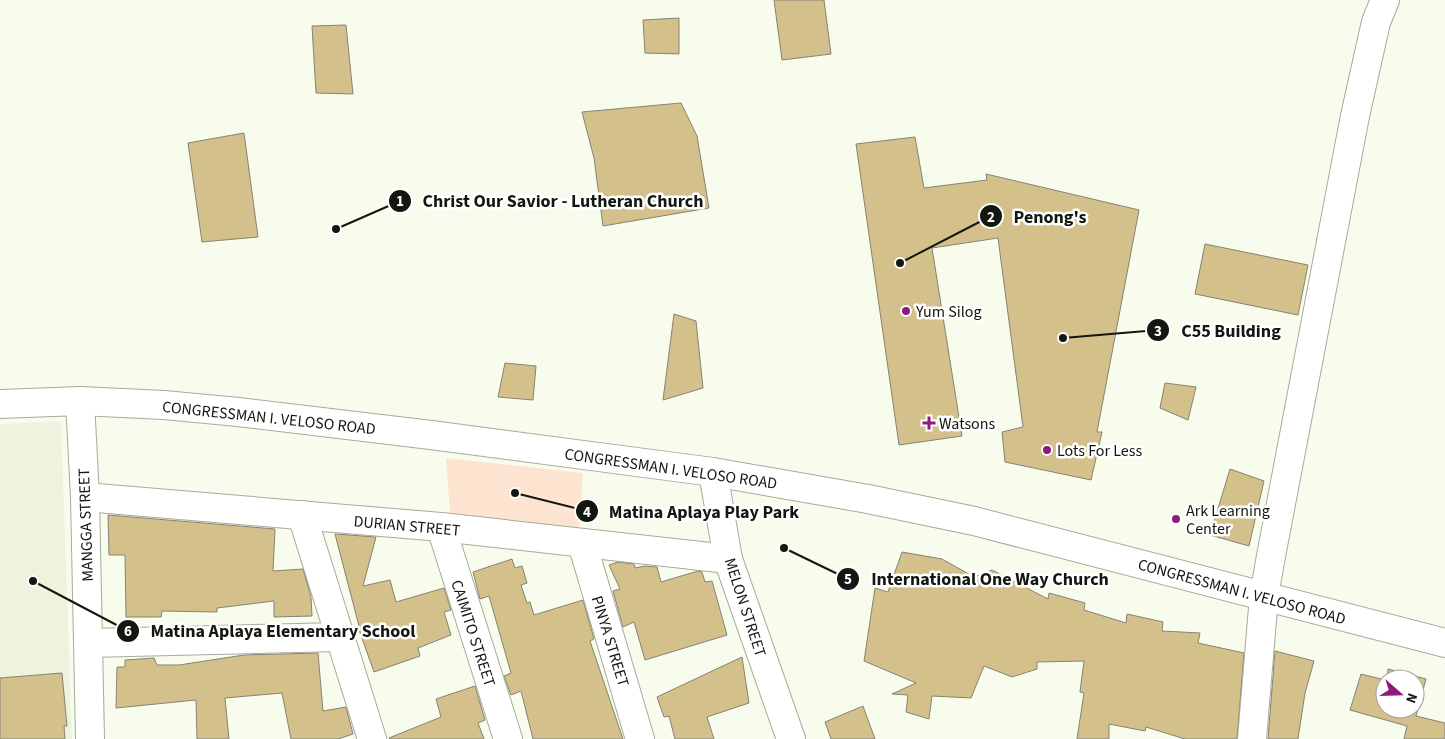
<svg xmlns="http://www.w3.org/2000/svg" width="1445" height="739" font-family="'Source Sans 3',sans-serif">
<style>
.built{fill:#edf3dc}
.green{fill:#fce4d0}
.building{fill:#d3c08b;stroke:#878275}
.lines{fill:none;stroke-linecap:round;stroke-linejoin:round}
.minor-casing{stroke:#a7aa9c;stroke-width:30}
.major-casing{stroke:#a7aa9c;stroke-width:30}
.minor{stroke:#fff;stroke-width:28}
.major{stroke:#fff;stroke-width:28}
.poi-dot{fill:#8e1b7c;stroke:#fff;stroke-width:2}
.labels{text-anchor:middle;stroke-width:5;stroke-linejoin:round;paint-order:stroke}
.poi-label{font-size:16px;fill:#141610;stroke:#fff;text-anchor:start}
.street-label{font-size:16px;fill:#141610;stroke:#fff}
.leader{fill:none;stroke:#141610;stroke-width:2}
.callout-dot{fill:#141610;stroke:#fff;stroke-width:2}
.mark-label{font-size:15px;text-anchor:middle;font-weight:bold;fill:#fff}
.callout-label{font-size:18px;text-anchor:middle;font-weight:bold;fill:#141610;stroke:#fff;stroke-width:5;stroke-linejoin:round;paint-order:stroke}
</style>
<rect width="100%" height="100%" fill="#f8fced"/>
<polygon class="built" points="61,421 72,739 0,739 0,424"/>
<polygon class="green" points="446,458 583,473 579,531 450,514"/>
<g class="building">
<polygon points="774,0 824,0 831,54 782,60"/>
<polygon points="679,18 679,54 645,53 643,20"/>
<polygon points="346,25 353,94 316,93 312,26"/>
<polygon points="681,103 697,136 709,208 603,226 594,158 582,112"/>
<polygon points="244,133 258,237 202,242 188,143"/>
<polygon points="915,137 924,188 987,180 986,174 1139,210 1097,432 1102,432 1091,480 1005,462 1002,432 1023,427 998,238 932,248 962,436 899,445 856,144"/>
<polygon points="1205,244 1308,265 1298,315 1195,294"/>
<polygon points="674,314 696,321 703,388 663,400"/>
<polygon points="505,363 536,366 533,400 498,397"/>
<polygon points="1165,383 1196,387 1188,420 1160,408"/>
<polygon points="1230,469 1264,481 1249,546 1210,535"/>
<polygon points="108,515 275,529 273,571 303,569 311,597 312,616 274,617 274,601 217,608 217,612 162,611 161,617 126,617 125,555 109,555"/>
<polygon points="335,534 376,537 363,586 390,580 396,602 444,588 451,610 444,612 451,635 418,648 420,656 374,672 358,627 359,626"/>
<polygon points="902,552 942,559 974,577 992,570 1048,599 1049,593 1085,603 1084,610 1126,623 1127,614 1163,622 1162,631 1200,633 1198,643 1244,653 1237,739 1185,739 1146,727 1145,731 1109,724 1109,739 1077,739 1084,693 1080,692 1084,661 1037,662 1037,669 1012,677 984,666 971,698 932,696 929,719 906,712 908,695 892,694 916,683 864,661 875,588 888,592"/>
<polygon points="512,559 515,568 522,566 527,583 521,585 527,603 530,602 534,615 583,600 594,639 590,641 623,739 533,739 521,691 511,695 504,676 511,673 489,596 480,599 473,572"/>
<polygon points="618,562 634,564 635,568 645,566 657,567 661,582 698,571 702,572 705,582 712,581 727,635 645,660 634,622 623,627 613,591 620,589 609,565"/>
<polygon points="1275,651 1314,661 1305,693 1298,739 1268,739"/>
<polygon points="318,653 323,711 346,707 353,734 338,739 291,739 282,693 225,698 229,739 197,739 196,700 116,708 117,667 125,667 125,660 154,658 157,665 179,665 244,655"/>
<polygon points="742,657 749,703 707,717 714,739 675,739 669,716 664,717 657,697"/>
<polygon points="1388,669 1426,679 1416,716 1445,723 1445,739 1404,739 1407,726 1350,710 1361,674 1385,680 1385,709 1415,709 1415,679 1387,679"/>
<polygon points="62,673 67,726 64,726 65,739 0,739 0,678"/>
<polygon points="475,686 485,720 478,723 484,739 390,739 389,738 441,717 436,699"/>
<polygon points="863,706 875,739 831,739 825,722"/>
</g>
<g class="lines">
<g class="minor-casing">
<g id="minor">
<polyline points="80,401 85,497 90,739"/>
<polyline points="713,472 728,559 791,739"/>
<polyline points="85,497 441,527 728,559"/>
<polyline points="302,515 372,739"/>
<polyline points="441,527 508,739"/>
<polyline points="582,543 640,739"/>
<polyline points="89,643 340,637"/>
<polyline points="1252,739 1264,596 1271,556 1355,116 1376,22 1385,0"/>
</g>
</g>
<g class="major-casing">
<polyline id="major" points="0,404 80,401 164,405 238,412 431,435 713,472 868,499 974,521 1445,643"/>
</g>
<use href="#minor" class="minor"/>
<use href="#major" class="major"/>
</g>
<g class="poi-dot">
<circle cx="906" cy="311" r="5"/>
<path d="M926.5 415.5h5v5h5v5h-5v5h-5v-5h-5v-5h5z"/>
<circle cx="1047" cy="450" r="5"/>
<circle cx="1176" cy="519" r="5"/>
</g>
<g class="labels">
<g class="poi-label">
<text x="916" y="317">Yum Silog</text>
<text x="939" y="429">Watsons</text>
<text x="1057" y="456">Lots For Less</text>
<text x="1186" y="516">Ark Learning<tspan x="1186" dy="18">Center</tspan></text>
</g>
<g class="street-label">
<text transform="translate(269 417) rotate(6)" y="6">CONGRESSMAN I. VELOSO ROAD</text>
<text transform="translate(671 468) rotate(8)" y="6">CONGRESSMAN I. VELOSO ROAD</text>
<text transform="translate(85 525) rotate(-92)" y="6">MANGGA STREET</text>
<text transform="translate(407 525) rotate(5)" y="6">DURIAN STREET</text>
<text transform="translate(1242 591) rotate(15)" y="6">CONGRESSMAN I. VELOSO ROAD</text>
<text transform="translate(746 607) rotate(72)" y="6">MELON STREET</text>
<text transform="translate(474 633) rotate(72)" y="6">CAIMITO STREET</text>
<text transform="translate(611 641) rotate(73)" y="6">PINYA STREET</text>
</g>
</g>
<path class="leader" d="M336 229L400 201M900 263L991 216M1063 338L1158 330M515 493L587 511M784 548L848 579M33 581L128 631"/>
<g class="callout-dot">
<circle cx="336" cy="229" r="5"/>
<circle cx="900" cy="263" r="5"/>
<circle cx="1063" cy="338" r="5"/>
<circle cx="515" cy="493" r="5"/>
<circle cx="784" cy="548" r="5"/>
<circle cx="33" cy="581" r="5"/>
<circle cx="400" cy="201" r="12"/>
<circle cx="991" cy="216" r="12"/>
<circle cx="1158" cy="330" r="12"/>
<circle cx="587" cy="511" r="12"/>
<circle cx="848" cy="579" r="12"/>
<circle cx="128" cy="631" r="12"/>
</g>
<g class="mark-label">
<text x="400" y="206">1</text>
<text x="991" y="222">2</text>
<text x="1158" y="336">3</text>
<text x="587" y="517">4</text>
<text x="848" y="584">5</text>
<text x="128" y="636">6</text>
</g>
<g class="callout-label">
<text x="563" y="207">Christ Our Savior - Lutheran Church</text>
<text x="1050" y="223">Penong's</text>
<text x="1231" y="337">C55 Building</text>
<text x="704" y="518">Matina Aplaya Play Park</text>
<text x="990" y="585">International One Way Church</text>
<text x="283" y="637">Matina Aplaya Elementary School</text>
</g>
<g transform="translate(1400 694) rotate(110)"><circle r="24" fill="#ffffff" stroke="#a1a29f"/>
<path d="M0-4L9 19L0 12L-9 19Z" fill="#8e1b7c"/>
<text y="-8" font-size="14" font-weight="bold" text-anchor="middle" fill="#141610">N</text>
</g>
</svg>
